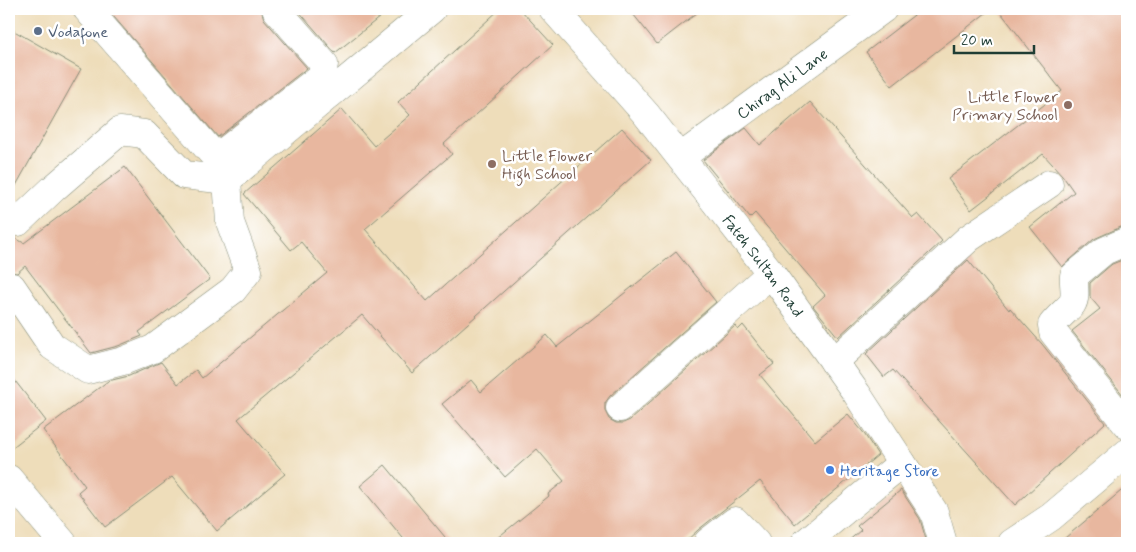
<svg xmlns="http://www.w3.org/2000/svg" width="1136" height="552" font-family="Mynerve,sans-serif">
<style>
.building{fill:#e8b79f}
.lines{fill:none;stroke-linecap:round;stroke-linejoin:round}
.minor-casing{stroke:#868d77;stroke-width:29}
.major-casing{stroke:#868d77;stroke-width:29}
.minor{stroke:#fff;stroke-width:28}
.major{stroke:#fff;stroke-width:28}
.service-dot{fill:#5c6f8a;stroke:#fff;stroke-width:2}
.education-dot{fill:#8d6e63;stroke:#fff;stroke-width:2}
.shop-dot{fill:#3f7fe0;stroke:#fff;stroke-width:2}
.labels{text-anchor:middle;stroke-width:5;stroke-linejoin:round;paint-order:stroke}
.service-label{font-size:16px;fill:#4e5e75;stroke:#fff;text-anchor:start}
.street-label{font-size:16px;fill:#1f3d34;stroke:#fff}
.education-label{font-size:16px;fill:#785e54;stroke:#fff;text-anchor:end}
.shop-label{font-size:16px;fill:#366cbe;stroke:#fff;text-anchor:start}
</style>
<rect width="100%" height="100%" fill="#fff"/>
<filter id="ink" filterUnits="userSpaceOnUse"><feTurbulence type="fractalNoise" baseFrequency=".02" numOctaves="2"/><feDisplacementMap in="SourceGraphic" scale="10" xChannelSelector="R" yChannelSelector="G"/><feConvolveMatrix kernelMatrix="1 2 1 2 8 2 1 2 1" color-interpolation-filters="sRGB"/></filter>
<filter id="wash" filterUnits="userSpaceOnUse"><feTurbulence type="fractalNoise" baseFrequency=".0096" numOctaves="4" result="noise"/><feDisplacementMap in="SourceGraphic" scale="20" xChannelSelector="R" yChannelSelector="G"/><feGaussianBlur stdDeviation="1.12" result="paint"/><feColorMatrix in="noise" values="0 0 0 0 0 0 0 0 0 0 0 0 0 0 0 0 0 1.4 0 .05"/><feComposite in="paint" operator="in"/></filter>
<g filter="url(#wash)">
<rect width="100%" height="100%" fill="#eeddba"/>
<g id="blocks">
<g class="building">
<polygon points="107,9 261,9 264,19 307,68 218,137"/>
<polygon points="297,9 390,9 335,53"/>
<polygon points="500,9 520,9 553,45 444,144 452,154 365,229 427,301 622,128 651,160 412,373 362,315 238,419 285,474 217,531 172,477 105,527 78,492 85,486 43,430 108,381 129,376 161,362 178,384 196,370 202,378 327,273 301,242 291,250 244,194 342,109 374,146 410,115 398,102"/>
<polygon points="629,9 702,9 657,44"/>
<polygon points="922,9 991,9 892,86 866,52"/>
<polygon points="998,9 1127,9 1127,226 1121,227 1094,239 1062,267 1030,227 1074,192 1062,175 1043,154 971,210 948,179 1062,91"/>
<polygon points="9,28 81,69 9,198"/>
<polygon points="810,102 913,218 918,214 942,241 838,337 813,306 825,295 755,213 750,218 703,160 746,128 760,145"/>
<polygon points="125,167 210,279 139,332 142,336 118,346 91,353 25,266 17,273 9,272 9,235 24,243"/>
<polygon points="676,252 716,302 610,396 605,403 605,411 609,419 616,423 623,423 630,420 735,326 738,330 743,325 774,364 760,375 815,441 848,414 863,432 878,455 795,524 760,481 698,530 684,543 491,543 549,496 548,494 564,481 537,449 505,477 442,404 471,380 481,392 547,335 557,347"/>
<polygon points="1127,258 1127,400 1072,331 1100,309 1090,297 1090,283 1112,264"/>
<polygon points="968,260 1009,310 1010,308 1042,344 1105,423 1015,505 893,370 884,377 866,354"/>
<polygon points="9,373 46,421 9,450"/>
<polygon points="385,465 450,543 407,543 360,486"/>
<polygon points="1127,486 1127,543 1059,543"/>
<polygon points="901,490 920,519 927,543 846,543 861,530 857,526"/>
</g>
</g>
</g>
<g filter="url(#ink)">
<use href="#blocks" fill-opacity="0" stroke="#868d77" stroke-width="1"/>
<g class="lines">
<g class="minor-casing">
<g id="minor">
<polyline points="87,9 211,152 220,155 322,76 324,64 276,9"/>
<path id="s1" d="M553 9 646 114 771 273 857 394 934 512 943 543"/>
<path id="s2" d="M681 157 883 9"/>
<polyline points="18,222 54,188 120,131 144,134 184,175 227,180 432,9"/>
<path d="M1127 241 1104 251 1074 276C1073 284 1077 296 1072 304 1068 309 1057 318 1052 325L1053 332 1127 425"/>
<polyline points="12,287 52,346 88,370 123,361 153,349 233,290 248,271 230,222 227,180"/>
<polyline points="834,362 969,238 1049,184"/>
<polyline points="620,408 771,273"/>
<polyline points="708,542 735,521 756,543"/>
<polyline points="805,543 902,463"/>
<polyline points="1012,543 1051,517 1127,453"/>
</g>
</g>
<g class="major-casing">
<polyline id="major" points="9,479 63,543"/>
</g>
<use href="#minor" class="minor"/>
<use href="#major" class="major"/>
</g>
</g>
<circle class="service-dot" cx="38" cy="31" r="5"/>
<g class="education-dot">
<circle cx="1068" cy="105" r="5"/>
<circle cx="492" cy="164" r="5"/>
</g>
<circle class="shop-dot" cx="830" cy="470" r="5"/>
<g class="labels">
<g class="service-label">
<text x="48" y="37">Vodafone</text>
</g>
<g class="street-label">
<text dy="6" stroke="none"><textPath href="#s2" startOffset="125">Chirag Ali Lane</textPath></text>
<text dy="6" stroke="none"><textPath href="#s1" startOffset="332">Fateh Sultan Road</textPath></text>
</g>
<g class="education-label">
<text x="1058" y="102">Little Flower<tspan x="1058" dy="18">Primary School</tspan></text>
<text x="502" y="161" text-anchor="start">Little Flower<tspan x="502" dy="18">High School</tspan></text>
</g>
<g class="shop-label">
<text x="840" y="476">Heritage Store</text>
</g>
</g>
<rect width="1136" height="552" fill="none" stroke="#fff" stroke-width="30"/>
<path d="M954 45v8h80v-8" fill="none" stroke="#1f3d34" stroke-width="2.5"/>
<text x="961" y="45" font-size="15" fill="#1f3d34" stroke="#ffffff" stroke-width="4" paint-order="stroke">20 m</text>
</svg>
